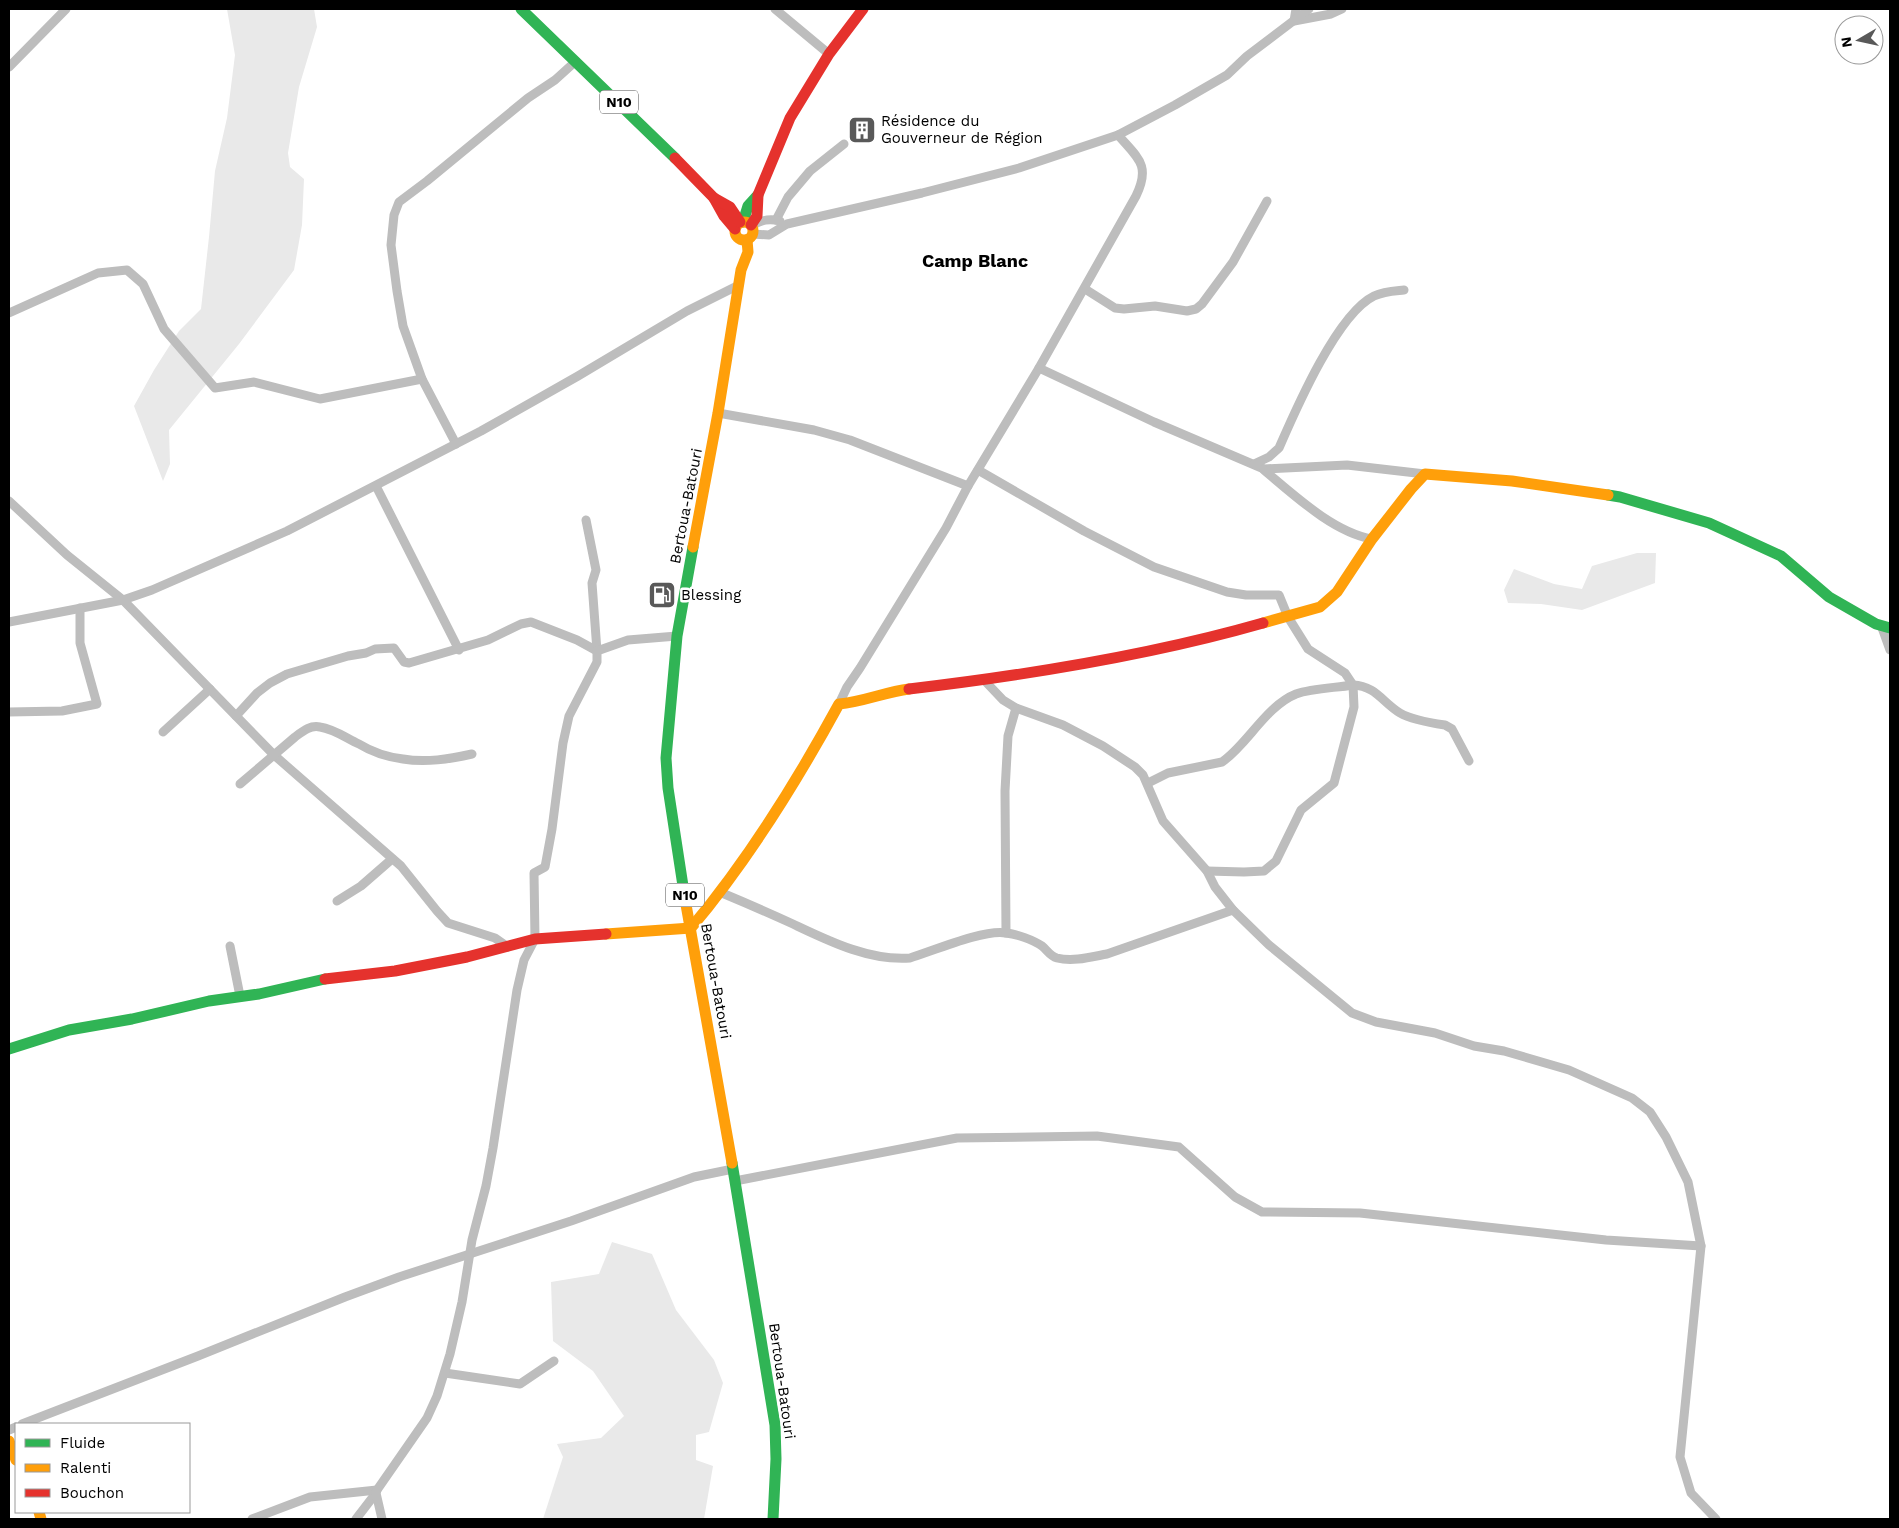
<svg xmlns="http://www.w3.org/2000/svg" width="1899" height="1528" font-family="'Work Sans',sans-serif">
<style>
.green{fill:#e9e9e9}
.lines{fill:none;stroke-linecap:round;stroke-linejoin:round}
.street{stroke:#bdbdbd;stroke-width:9}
.fast{stroke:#30b455;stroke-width:11}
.slow{stroke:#ff9f0a;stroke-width:11}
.jam{stroke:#e5322d;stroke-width:11}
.labels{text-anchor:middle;stroke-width:5;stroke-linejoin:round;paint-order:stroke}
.shield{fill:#fff;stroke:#4c4c4c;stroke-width:1}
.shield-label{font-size:14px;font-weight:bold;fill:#000}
.poi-label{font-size:15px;fill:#000;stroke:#fff;text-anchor:start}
.street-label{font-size:15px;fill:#000;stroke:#fff}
.quarter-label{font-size:18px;font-weight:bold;fill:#000;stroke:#fff}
</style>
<rect width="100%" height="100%" fill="#fff"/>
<g class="green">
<polygon points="227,9 314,9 317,27 299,87 288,153 290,167 304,179 302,225 294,270 239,344 169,430 170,464 163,481 134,406 154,370 179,331 201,309 209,237 215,171 227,118 235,55"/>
<polygon points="1637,553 1656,553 1655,583 1582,610 1541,604 1508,603 1504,590 1514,569 1554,584 1582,589 1592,566"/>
<polygon points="612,1242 652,1254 676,1310 714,1360 723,1383 709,1432 696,1435 696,1460 713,1466 704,1519 543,1519 563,1457 557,1444 601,1438 624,1416 593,1371 553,1341 551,1282 599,1274"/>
</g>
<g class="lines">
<g class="street">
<polyline points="775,9 829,54"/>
<polyline points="1296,9 1294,21 1331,14 1342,9"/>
<polyline points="9,67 66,9"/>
<polyline points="776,220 788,197 810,171 844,144"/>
<path d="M752 226C761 220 769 218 780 221"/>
<polyline points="752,234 769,235 787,224 922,193 1019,168 1118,135 1175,105 1227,75 1247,56 1309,9"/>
<polyline points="1085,289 1115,308 1124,309 1155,306 1187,311 1196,309 1202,304 1233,262 1267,201"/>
<polyline points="9,313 98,273 127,270 143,284 164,329 215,388 254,382 320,399 422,379"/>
<polyline points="1039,368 1154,422 1264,469 1347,465 1425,474"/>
<polyline points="718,413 814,430 850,440 968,486"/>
<polyline points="456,444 422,379 403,326 397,291 391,245 394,215 399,202 427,181 528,98 555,80 576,61"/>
<path d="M1254 464 1269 457 1279 448C1296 409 1337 314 1374 296 1384 291 1393 291 1404 290"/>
<polyline points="978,470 1084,531 1154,567 1227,592 1246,595 1279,595 1288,617 1308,649 1345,673 1353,685 1354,707 1334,783 1301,810 1276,861 1264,871 1244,872 1207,871"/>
<path d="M1264 470C1294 495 1333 532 1372 539"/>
<polyline points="376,486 459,650"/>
<polyline points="9,501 67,555 123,600 274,755 401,866 437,911 448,923 495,938 508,947"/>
<polyline points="9,622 123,600 152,590 287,531 481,431 578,376 687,311 739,285"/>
<polyline points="1881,625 1890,650"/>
<polyline points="984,680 1003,700 1016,708 1063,725 1103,746 1135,767 1143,775 1163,821 1207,871 1215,887 1233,910 1269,945 1352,1013 1376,1022 1435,1033 1474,1046 1504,1051 1569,1070 1632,1098 1650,1112 1666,1137 1688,1182 1701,1246 1680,1457 1691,1493 1716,1519"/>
<path d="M839 704 847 687 860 668 946 528 968 486 1039 368 1136 196C1151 165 1138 158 1118 135"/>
<polyline points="9,712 62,711 97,704 80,643 80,608"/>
<polyline points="236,716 257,693 270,683 287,674 348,656 366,653 375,649 394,648 404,662 409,663 488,640 521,624 531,622 577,640 597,651 592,583 596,570 586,520"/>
<polyline points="163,732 210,689"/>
<path d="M1148 783 1168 773 1222 762C1247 745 1266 706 1296 694 1313 688 1335 688 1353 685 1376 686 1382 702 1400 713 1412 720 1431 723 1445 725L1452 729 1469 761"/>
<path d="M240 784 295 737C303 731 310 725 320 727 334 729 346 738 359 744 372 752 387 757 403 759 426 763 449 759 472 754"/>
<path d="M722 893C746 903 769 913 793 924 829 941 869 961 910 958 933 951 984 929 1006 933 1017 934 1033 940 1042 946 1047 950 1050 956 1057 958 1073 962 1091 957 1107 954L1233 910"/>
<polyline points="337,901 361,886 392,859"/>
<polyline points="1006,933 1005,791 1008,736 1016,708"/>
<polyline points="230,946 240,996"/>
<polyline points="735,1181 957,1138 1097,1136 1179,1147 1235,1197 1262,1212 1360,1213 1606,1240 1701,1246"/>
<polyline points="445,1373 520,1384 554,1361"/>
<polyline points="22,1424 198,1356 345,1297 399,1277 571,1221 694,1177 733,1169"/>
<polyline points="9,1430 16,1427"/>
<polyline points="252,1519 310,1497 377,1490"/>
<polyline points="356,1519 376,1493"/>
<polyline points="382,1519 376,1493 377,1490 427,1418 437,1396 450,1354 462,1302 472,1240 486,1186 493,1148 517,990 524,960 535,939 534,873 545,867 552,829 563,743 569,716 597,662 597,651 628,640 677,636"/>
</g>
<g class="fast">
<polyline points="521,9 675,158"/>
<polyline points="743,222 748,206 758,195"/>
<polyline points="1608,495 1620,497 1709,523 1781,556 1829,597 1876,624 1890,628"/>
<polyline points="685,899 668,788 666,758 677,636 693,547"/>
<polyline points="9,1049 69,1030 132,1019 209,1001 259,994 325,979"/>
<polyline points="732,1163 775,1425 776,1459 773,1519"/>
</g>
<g class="slow">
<circle cx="744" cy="231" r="9"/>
<polyline points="693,547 718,413 741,270 748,252 747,240"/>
<polyline points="1263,623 1320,607 1337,592 1372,539 1411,489 1425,474 1512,481 1608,495"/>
<polyline points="685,899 732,1163"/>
<path d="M606 934 691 928C749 859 796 783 839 704 863 702 885 692 909 689"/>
<polyline points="9,1441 16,1460"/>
<polyline points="39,1512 41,1519"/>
</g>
<g class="jam">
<polyline points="675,158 714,198 724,216 735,229"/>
<polyline points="714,198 730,207 740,222"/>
<polyline points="751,225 757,216 758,195 790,118 829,54 863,9"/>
<path d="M909 689C1028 675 1148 656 1263 623"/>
<polyline points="325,979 395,971 467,957 535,939 606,934"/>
</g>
</g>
<defs>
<g id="building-square" transform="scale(1.4375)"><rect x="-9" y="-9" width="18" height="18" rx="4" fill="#595959" stroke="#fff"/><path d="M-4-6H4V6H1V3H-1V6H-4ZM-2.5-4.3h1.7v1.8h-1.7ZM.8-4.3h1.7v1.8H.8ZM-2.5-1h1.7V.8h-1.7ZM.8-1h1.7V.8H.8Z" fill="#fff"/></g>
<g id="fuel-square" transform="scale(1.4375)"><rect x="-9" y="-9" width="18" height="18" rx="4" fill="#595959" stroke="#fff"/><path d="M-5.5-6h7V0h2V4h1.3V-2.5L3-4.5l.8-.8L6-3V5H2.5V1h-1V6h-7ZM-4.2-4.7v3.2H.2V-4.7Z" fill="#fff"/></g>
</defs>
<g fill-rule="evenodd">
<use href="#building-square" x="862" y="130"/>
<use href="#fuel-square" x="662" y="595"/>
</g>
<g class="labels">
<g class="shield">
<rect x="600" y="90.5" width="38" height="23" rx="4"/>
<rect x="666" y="883.5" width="38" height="23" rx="4"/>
</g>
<g class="shield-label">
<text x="619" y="107">N10</text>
<text x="685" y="900">N10</text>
</g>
<g class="poi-label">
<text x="881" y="126">Résidence du<tspan x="881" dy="17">Gouverneur de Région</tspan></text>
<text x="681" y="600">Blessing</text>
</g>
<g class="street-label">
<text transform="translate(686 506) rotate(-79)" y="5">Bertoua-Batouri</text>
<text transform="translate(716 981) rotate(80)" y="5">Bertoua-Batouri</text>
<text transform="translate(782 1381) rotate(82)" y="5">Bertoua-Batouri</text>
</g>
<g class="quarter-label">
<text x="975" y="267">Camp Blanc</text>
</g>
</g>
<rect width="1899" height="1528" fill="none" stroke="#000000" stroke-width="20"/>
<rect x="15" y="1423" width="175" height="90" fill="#ffffff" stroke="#999999"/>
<rect x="25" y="1439" width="25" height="8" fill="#30b455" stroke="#999999"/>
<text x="60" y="1448" font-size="15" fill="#000000">Fluide</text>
<rect x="25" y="1464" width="25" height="8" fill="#ff9f0a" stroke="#999999"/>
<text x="60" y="1473" font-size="15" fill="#000000">Ralenti</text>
<rect x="25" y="1489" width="25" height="8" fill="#e5322d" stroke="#999999"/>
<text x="60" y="1498" font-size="15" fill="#000000">Bouchon</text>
<g transform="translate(1859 40) rotate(261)"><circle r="24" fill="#ffffff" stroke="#999999"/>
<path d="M0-4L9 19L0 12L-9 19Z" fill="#595959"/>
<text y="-8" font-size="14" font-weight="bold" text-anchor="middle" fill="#000000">N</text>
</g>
</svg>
